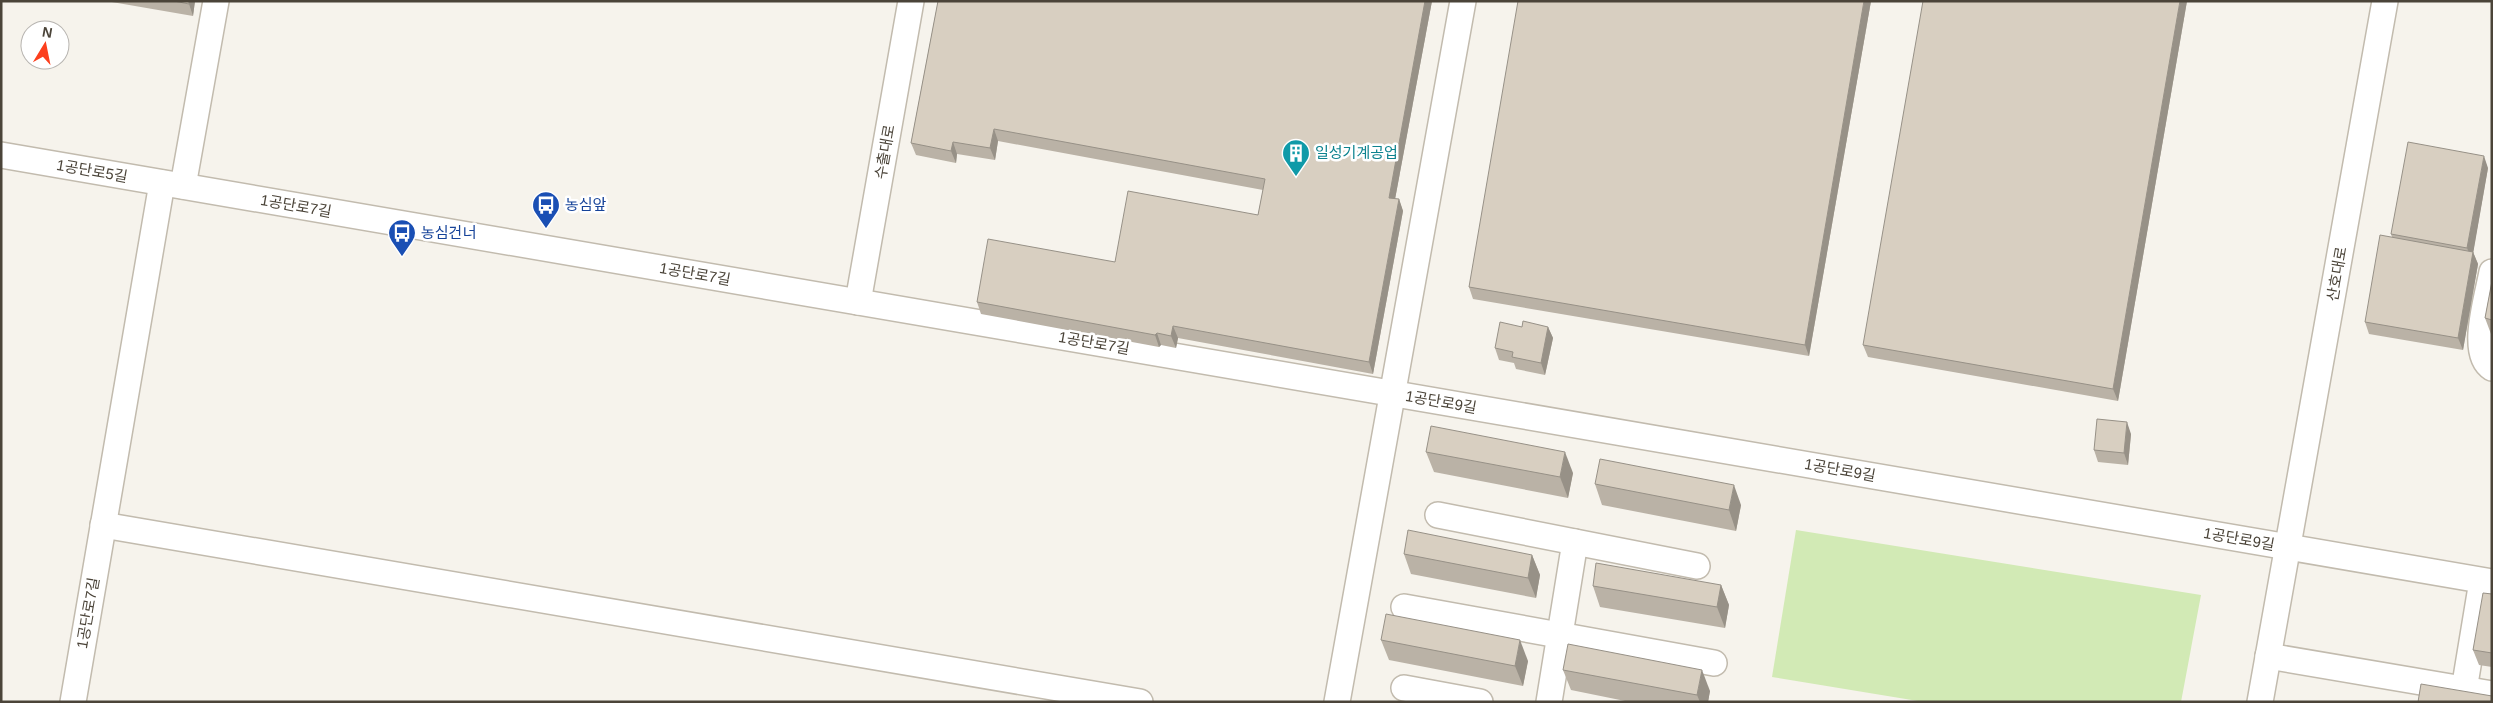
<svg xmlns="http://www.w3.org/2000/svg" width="2493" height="703" font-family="Helvetica,'Noto Sans KR',sans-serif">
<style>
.green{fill:#d2eab5}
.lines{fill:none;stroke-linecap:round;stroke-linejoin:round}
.minor-casing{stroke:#c2bbae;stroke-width:28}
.minor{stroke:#fff;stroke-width:25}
.wall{fill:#bab2a6}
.shaded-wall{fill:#979187}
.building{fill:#d8cfc1;stroke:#979187}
.labels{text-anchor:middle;stroke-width:5;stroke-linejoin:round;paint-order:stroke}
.street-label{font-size:15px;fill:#4b4439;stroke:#fff}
.culture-label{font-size:15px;fill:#0d838f;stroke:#fff;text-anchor:start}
.transit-label{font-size:15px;fill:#164399;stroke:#fff;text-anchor:start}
</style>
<rect width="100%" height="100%" fill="#f6f3ec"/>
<polygon class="green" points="1796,530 2201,595 2181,702 1924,702 1772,677"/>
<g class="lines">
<g class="minor-casing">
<g id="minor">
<polyline points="1,155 2492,582"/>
<polyline points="183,186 216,1"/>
<path d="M2492 272C2488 295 2469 354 2492 368"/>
<polyline points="858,302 911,1"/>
<polyline points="1438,515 1697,566"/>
<polyline points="103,525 1140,702"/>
<polyline points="1404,607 1714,663"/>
<polyline points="2268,656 2492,694"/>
<polyline points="1404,688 1480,702"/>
<polyline points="2464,690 2482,581"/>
<polyline points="73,702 162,183"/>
<polyline points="1337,702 1463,1"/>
<polyline points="1549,702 1575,542"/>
<polyline points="2260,702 2385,1"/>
</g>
</g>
<use href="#minor" class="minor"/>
</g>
<g class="wall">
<polygon points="106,1 195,1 193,16"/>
<polygon points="938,1 1432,1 1395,199 1399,199 1403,211 1373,374 1178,338 1176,348 1161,345 1159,347 981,314 977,302 1115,262 1258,215 1263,190 998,141 995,160 957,154 956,163 916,155 911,143"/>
<polygon points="1871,1 1809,356 1473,299 1469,287"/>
<polygon points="2187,1 2118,401 1868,357 1863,345"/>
<polygon points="2488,168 2473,252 2478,264 2463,350 2369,334 2365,322 2392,237 2391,234"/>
<polygon points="2492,281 2492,334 2491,334 2485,318"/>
<polygon points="1522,327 1548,327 1553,338 1545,375 1516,369 1514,363 1499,360 1495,348"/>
<polygon points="2131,434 2128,465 2098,462 2094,450"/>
<polygon points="1426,452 1573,473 1568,498 1434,472"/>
<polygon points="1595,484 1741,505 1736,531 1602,505"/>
<polygon points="1404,554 1532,555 1540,575 1536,598 1411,574"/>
<polygon points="1721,585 1729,605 1725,628 1600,607 1593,586"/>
<polygon points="2492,594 2492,667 2479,665 2473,650"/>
<polygon points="1381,640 1528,661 1523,686 1389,660"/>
<polygon points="1563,670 1710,691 1708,702 1630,702 1571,690"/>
</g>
<g class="shaded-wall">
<polygon points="189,1 195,1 193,16 189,4"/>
<polygon points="1425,1 1432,1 1393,210 1389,198"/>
<polygon points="1864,1 1871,1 1809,356 1805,345"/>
<polygon points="2180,1 2187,1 2118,401 2113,389"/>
<polygon points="994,129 998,141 995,160 990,148"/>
<polygon points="953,142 957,154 956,163 951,151"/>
<polygon points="2484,156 2488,168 2472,260 2467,248"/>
<polygon points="1399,199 1403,211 1373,374 1369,362"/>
<polygon points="2473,252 2478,264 2463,350 2458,338"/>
<polygon points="1173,326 1178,338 1176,348 1171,336"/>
<polygon points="1548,327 1553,338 1545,375 1541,363"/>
<polygon points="1157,333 1161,345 1159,347 1155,335"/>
<polygon points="2127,422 2131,434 2128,465 2124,453"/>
<polygon points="1565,452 1573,473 1568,498 1560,477"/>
<polygon points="1734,485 1741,505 1736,531 1729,510"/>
<polygon points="1532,555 1540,575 1536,598 1528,578"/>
<polygon points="1721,585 1729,605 1725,628 1717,607"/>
<polygon points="1520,640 1528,661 1523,686 1515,666"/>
<polygon points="1702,670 1710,691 1708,702 1700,702 1697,695"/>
</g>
<g class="building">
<polygon points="174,1 189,1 189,4"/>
<polygon points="938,1 1425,1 1389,198 1399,199 1369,362 1173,326 1171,336 1157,333 1155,335 977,302 988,239 1115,262 1128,191 1258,215 1265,179 994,129 990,148 953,142 951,151 911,143"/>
<polygon points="1518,1 1864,1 1805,345 1469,287"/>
<polygon points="1923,1 2180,1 2113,389 1863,345"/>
<polygon points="2408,142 2484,156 2467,248 2391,234"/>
<polygon points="2380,235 2473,252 2458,338 2365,322"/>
<polygon points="2492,281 2492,320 2485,318"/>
<polygon points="1523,321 1548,327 1541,363 1512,357 1513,352 1495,348 1500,322 1522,327"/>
<polygon points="2097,419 2127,422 2124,453 2094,450"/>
<polygon points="1431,426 1565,452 1560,477 1426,452"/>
<polygon points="1600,459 1734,485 1729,510 1595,484"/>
<polygon points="1408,530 1532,555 1528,578 1404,554"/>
<polygon points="1596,563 1721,585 1717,607 1593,586"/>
<polygon points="2483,593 2492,594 2492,653 2473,650"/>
<polygon points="1386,614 1520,640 1515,666 1381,640"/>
<polygon points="1568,644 1702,670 1697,695 1563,670"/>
<polygon points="2421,684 2492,696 2492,702 2418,702"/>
</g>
<defs>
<g id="building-pin" transform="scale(1.4375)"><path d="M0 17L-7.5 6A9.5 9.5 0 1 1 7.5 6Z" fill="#0f9aa8" stroke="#fff"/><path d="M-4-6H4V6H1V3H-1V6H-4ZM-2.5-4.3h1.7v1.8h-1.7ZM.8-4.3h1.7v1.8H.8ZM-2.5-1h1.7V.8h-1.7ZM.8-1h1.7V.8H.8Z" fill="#fff"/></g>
<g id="bus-pin" transform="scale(1.4375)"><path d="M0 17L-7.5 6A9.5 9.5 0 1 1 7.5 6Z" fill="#1a4fb4" stroke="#fff"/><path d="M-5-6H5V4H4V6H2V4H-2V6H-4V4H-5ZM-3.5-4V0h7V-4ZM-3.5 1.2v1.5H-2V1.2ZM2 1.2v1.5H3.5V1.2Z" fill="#fff"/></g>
</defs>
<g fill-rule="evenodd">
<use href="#building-pin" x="1296" y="153"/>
<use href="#bus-pin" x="546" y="205"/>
<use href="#bus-pin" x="402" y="233"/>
</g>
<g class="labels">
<g class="street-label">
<text transform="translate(885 152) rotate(-80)" y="5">수출대로</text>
<text transform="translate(92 171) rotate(10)" y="5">1공단로5길</text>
<text transform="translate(296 206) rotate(10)" y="5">1공단로7길</text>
<text transform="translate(695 274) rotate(10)" y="5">1공단로7길</text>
<text transform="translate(2337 274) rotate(-80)" y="5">산호대로</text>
<text transform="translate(1094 343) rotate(10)" y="5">1공단로7길</text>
<text transform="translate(1441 402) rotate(10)" y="5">1공단로9길</text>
<text transform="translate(1840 470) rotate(10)" y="5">1공단로9길</text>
<text transform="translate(2239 539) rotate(10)" y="5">1공단로9길</text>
<text transform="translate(88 613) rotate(-80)" y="5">1공단로7길</text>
</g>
<g class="culture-label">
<text x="1315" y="158">일성기계공업</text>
</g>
<g class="transit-label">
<text x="565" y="210">농심앞</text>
<text x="421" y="238">농심건너</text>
</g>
</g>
<rect width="2493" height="703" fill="none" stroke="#4b4439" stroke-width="5"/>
<g transform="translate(45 45) rotate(10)"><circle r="24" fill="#ffffff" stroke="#b7b4b0"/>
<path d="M0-4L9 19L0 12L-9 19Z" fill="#fc3f1d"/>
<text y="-8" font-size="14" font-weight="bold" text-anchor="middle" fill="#4b4439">N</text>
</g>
</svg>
